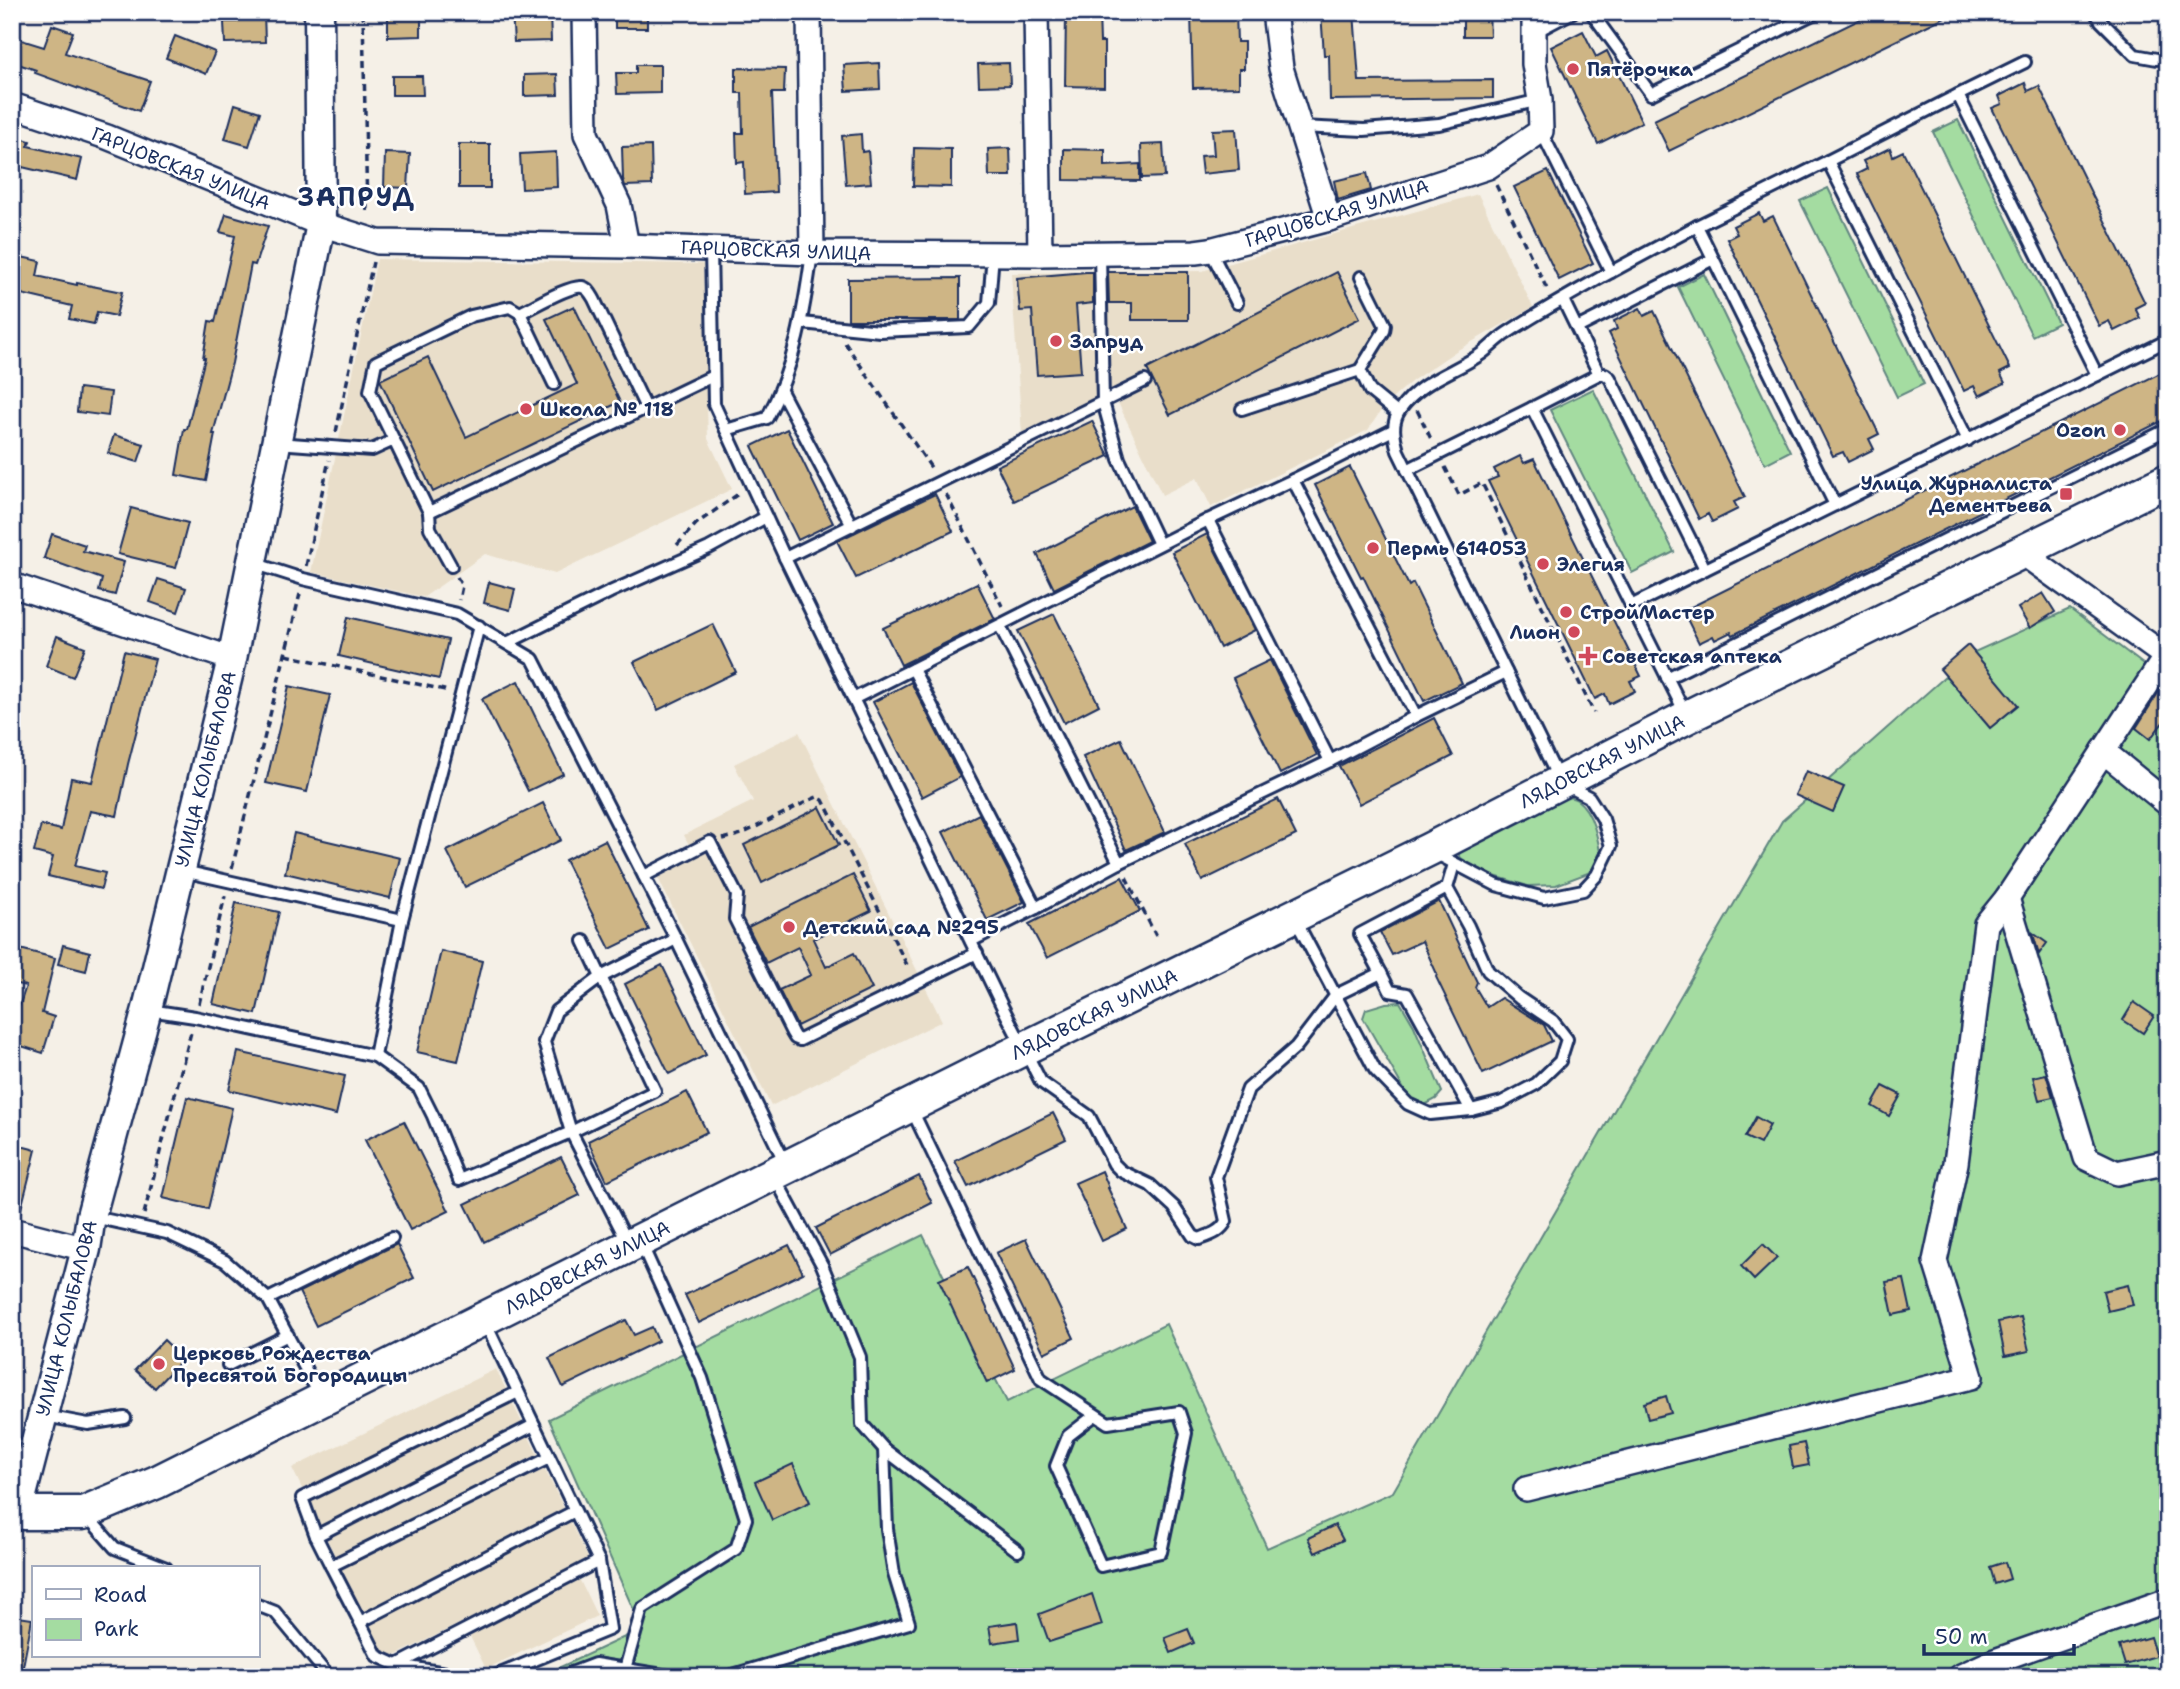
<svg xmlns="http://www.w3.org/2000/svg" width="2180" height="1689" font-family="'Shantell Sans',sans-serif">
<style>
.built{fill:#e9deca}
.green{fill:#a4dca1;stroke:#608680;stroke-width:2}
.building{fill:#ceb585;stroke:#1b2f5e;stroke-width:2}
.lines{fill:none;stroke-linecap:round;stroke-linejoin:round}
.service-casing{stroke:#1b2f5e;stroke-width:16}
.minor-casing{stroke:#1b2f5e;stroke-width:28}
.tertiary-casing{stroke:#1b2f5e;stroke-width:33}
.secondary-casing{stroke:#1b2f5e;stroke-width:37}
.path{stroke:#1b2f5e;stroke-width:3.5;stroke-dasharray:7 5;stroke-linecap:butt}
.service{stroke:#fff;stroke-width:10}
.minor{stroke:#fff;stroke-width:23}
.tertiary{stroke:#fff;stroke-width:28}
.secondary{stroke:#fff;stroke-width:32}
.poi-dot{fill:#d1495b;stroke:#fff;stroke-width:2.5}
.labels{text-anchor:middle;stroke-width:5;stroke-linejoin:round;paint-order:stroke}
.poi-label{font-size:19px;font-weight:bold;fill:#1b2f5e;stroke:#fff;text-anchor:start}
.street-label{font-size:19px;fill:#1b2f5e;stroke:#fff}
.district-label{font-size:26px;font-weight:bold;letter-spacing:2px;fill:#1b2f5e;stroke:#fff}
</style>
<rect width="100%" height="100%" fill="#f5f0e7"/>
<filter id="ink" filterUnits="userSpaceOnUse"><feTurbulence type="fractalNoise" baseFrequency=".0143" numOctaves="2"/><feDisplacementMap in="SourceGraphic" scale="14" xChannelSelector="R" yChannelSelector="G"/><feConvolveMatrix kernelMatrix="1 2 1 2 8 2 1 2 1" color-interpolation-filters="sRGB"/></filter>
<g filter="url(#ink)">
<g class="built">
<polygon points="1478,194 1533,307 1456,351 1412,381 1384,406 1368,430 1211,507 1197,478 1162,495 1112,390 1022,434 1011,273 1202,271"/>
<polygon points="377,259 703,264 708,439 732,489 555,574 485,554 424,597 311,572"/>
<polygon points="799,732 942,1021 771,1106 656,874 694,855 684,835 753,801 734,764"/>
<polygon points="496,1369 589,1560 574,1568 597,1616 486,1669 463,1622 386,1660 292,1468"/>
</g>
<g class="green">
<polygon points="1958,120 2058,323 2032,336 1933,132"/>
<polygon points="1828,188 1924,384 1897,397 1800,201"/>
<polygon points="1704,274 1790,451 1765,464 1678,287"/>
<polygon points="1593,389 1674,552 1632,573 1550,410"/>
<polygon points="2070,609 2168,683 2168,1677 539,1677 642,1629 549,1419 923,1235 1007,1402 1166,1324 1267,1548 1393,1492 1782,821 1972,653"/>
<path d="M1566 796C1570 798 1574 798 1577 800 1593 811 1599 842 1601 860L1588 873 1556 885 1528 886 1484 873 1461 858 1456 850Z"/>
<polygon points="1400,1002 1414,1026 1442,1092 1436,1099 1421,1107 1410,1100 1363,1018 1366,1009 1386,1003"/>
</g>
<g class="building">
<polygon points="237,12 264,12 265,42 225,43 224,22 237,22"/>
<polygon points="388,12 421,12 421,36 388,37"/>
<polygon points="512,12 550,12 551,41 514,42"/>
<rect x="615" y="12" width="32" height="16"/>
<polygon points="1066,12 1099,12 1100,42 1104,42 1104,87 1065,86"/>
<polygon points="1191,12 1236,12 1237,42 1244,42 1244,69 1239,69 1239,87 1193,88"/>
<polygon points="1321,12 1354,12 1359,81 1493,80 1493,98 1330,100 1329,55 1324,55"/>
<polygon points="1463,12 1489,12 1490,36 1463,36"/>
<polygon points="1875,12 1955,12 1669,151 1654,120"/>
<polygon points="52,25 73,32 65,53 150,81 139,111 35,73 36,70 12,62 12,37 44,47"/>
<polygon points="1583,31 1596,57 1607,51 1642,122 1598,144 1551,47"/>
<polygon points="175,36 215,52 206,74 166,58"/>
<polygon points="879,63 880,89 846,91 844,65"/>
<polygon points="1009,63 1010,85 979,86 978,64"/>
<polygon points="636,65 660,65 660,93 617,94 616,73 636,73"/>
<polygon points="736,68 785,69 784,93 772,93 776,192 745,194 744,162 737,163 736,133 743,133 742,93 736,93"/>
<polygon points="557,74 558,95 524,96 524,75"/>
<polygon points="392,76 422,76 423,95 392,95"/>
<polygon points="2025,83 2028,91 2039,86 2145,303 2135,308 2140,318 2114,331 2109,321 2099,326 1992,108 2002,104 1999,96"/>
<polygon points="235,104 260,112 249,146 225,139"/>
<polygon points="1236,129 1239,170 1202,174 1200,156 1214,155 1212,130"/>
<polygon points="861,134 862,152 868,151 871,183 846,185 842,136"/>
<polygon points="12,135 30,141 28,146 82,159 77,180 22,167 17,185 12,184"/>
<rect x="459" y="144" width="31" height="44"/>
<polygon points="1163,144 1165,177 1142,178 1141,145"/>
<polygon points="651,146 652,185 625,186 623,179 622,147"/>
<polygon points="914,148 951,149 951,187 913,186"/>
<polygon points="1010,148 1011,176 989,176 988,149"/>
<polygon points="1890,148 1893,156 1903,151 2010,368 2000,373 2005,383 1979,396 1974,386 1964,391 1857,174 1867,169 1863,161"/>
<polygon points="1064,149 1105,150 1105,166 1140,164 1140,181 1064,180"/>
<polygon points="556,152 557,187 522,189 520,154"/>
<polygon points="385,153 410,154 408,188 384,187"/>
<polygon points="1548,171 1593,263 1559,280 1514,187"/>
<polygon points="1367,173 1371,190 1338,200 1334,181"/>
<polygon points="1759,213 1763,221 1773,216 1879,434 1869,439 1874,449 1848,462 1843,452 1833,456 1727,239 1737,234 1733,226"/>
<polygon points="226,214 268,226 255,265 251,264 232,363 213,434 215,434 206,481 176,475 184,429 187,429 205,358 203,358 209,321 215,322 235,236 220,232"/>
<polygon points="21,257 40,261 37,276 77,285 77,283 122,292 116,316 97,312 94,324 69,319 72,306 13,292"/>
<polygon points="1086,272 1093,272 1093,303 1076,305 1081,372 1037,375 1032,310 1020,311 1017,278"/>
<polygon points="1108,272 1188,272 1188,320 1132,320 1132,303 1109,303"/>
<polygon points="1337,272 1360,318 1170,415 1147,369"/>
<polygon points="960,278 960,320 848,320 848,279"/>
<polygon points="574,306 620,402 433,492 380,380 428,357 466,437 577,384 546,319"/>
<polygon points="1640,308 1644,316 1654,311 1745,497 1734,502 1738,509 1712,522 1708,514 1699,519 1609,333 1617,329 1614,321"/>
<polygon points="2168,369 2168,418 1733,635 1731,632 1715,640 1713,636 1699,643 1683,611"/>
<polygon points="79,388 111,392 108,416 77,412"/>
<polygon points="1092,421 1109,456 1014,501 997,466"/>
<polygon points="787,429 833,523 798,540 752,446"/>
<polygon points="114,435 144,444 138,462 108,453"/>
<polygon points="1520,456 1524,463 1534,459 1641,676 1630,681 1635,691 1609,704 1605,694 1595,699 1488,481 1498,477 1494,469"/>
<polygon points="1350,467 1409,586 1413,583 1462,683 1424,701 1363,576 1361,577 1315,485"/>
<polygon points="935,494 953,531 856,578 837,541"/>
<polygon points="1132,506 1149,541 1054,589 1037,554"/>
<polygon points="131,508 188,523 176,568 118,554"/>
<polygon points="52,534 85,545 83,551 124,562 115,595 99,591 102,579 44,558"/>
<polygon points="1207,534 1255,630 1220,648 1172,552"/>
<polygon points="158,579 186,588 178,612 150,602"/>
<polygon points="489,582 515,589 510,610 484,603"/>
<polygon points="977,583 995,619 901,665 883,628"/>
<polygon points="2043,593 2055,612 2030,628 2018,608"/>
<polygon points="1054,614 1099,705 1064,723 1018,631"/>
<polygon points="348,617 448,640 439,679 339,656"/>
<polygon points="713,624 736,672 658,710 634,662"/>
<polygon points="57,636 85,647 73,677 46,666"/>
<polygon points="1968,645 2018,705 1990,728 1940,669"/>
<polygon points="124,651 155,659 128,764 117,816 90,811 75,866 105,873 101,889 48,876 53,857 34,852 41,825 61,830 71,778 92,782"/>
<polygon points="1270,660 1317,755 1280,774 1233,678"/>
<polygon points="518,681 563,774 528,791 482,699"/>
<polygon points="911,682 960,777 922,797 873,702"/>
<polygon points="289,686 330,695 307,792 266,783"/>
<polygon points="2160,690 2168,695 2168,716 2150,739 2136,728"/>
<polygon points="1434,718 1453,756 1359,804 1339,766"/>
<polygon points="1121,739 1165,832 1126,850 1083,757"/>
<polygon points="1806,771 1844,787 1833,812 1795,795"/>
<polygon points="1278,799 1296,835 1202,881 1185,844"/>
<polygon points="543,803 561,840 465,887 447,851"/>
<polygon points="820,807 839,845 762,883 744,845"/>
<polygon points="979,814 1024,902 987,920 943,832"/>
<polygon points="294,833 400,858 390,898 285,873"/>
<polygon points="605,840 649,930 610,949 565,860"/>
<polygon points="853,875 871,911 813,939 826,967 854,953 872,989 797,1026 779,990 811,975 798,947 766,963 748,927"/>
<polygon points="1122,877 1140,911 1047,958 1029,924"/>
<polygon points="1439,901 1477,982 1475,987 1487,1007 1501,998 1544,1025 1552,1041 1483,1074 1436,977 1437,974 1422,941 1392,955 1380,932"/>
<polygon points="236,903 279,912 256,1014 213,1004"/>
<polygon points="2033,933 2047,943 2039,954 2033,934"/>
<polygon points="63,945 90,952 86,971 58,964"/>
<polygon points="12,947 55,958 42,1013 54,1017 43,1053 12,1043 12,1028 26,986 12,983"/>
<polygon points="441,951 482,961 458,1061 417,1052"/>
<polygon points="662,965 706,1055 669,1074 625,984"/>
<polygon points="2134,1002 2154,1016 2143,1033 2123,1020"/>
<polygon points="238,1052 345,1076 336,1115 229,1090"/>
<polygon points="2046,1074 2053,1097 2039,1100 2033,1077"/>
<polygon points="1883,1086 1901,1095 1889,1116 1872,1106"/>
<polygon points="687,1092 707,1132 607,1181 588,1141"/>
<polygon points="187,1097 232,1108 208,1209 163,1198"/>
<polygon points="1053,1113 1066,1139 968,1187 955,1161"/>
<polygon points="1756,1117 1770,1125 1760,1144 1745,1137"/>
<polygon points="404,1121 449,1211 410,1230 365,1140"/>
<polygon points="17,1145 36,1150 19,1217 12,1216 12,1162"/>
<polygon points="561,1157 580,1195 484,1242 465,1204"/>
<polygon points="1102,1171 1109,1188 1108,1188 1127,1229 1102,1241 1075,1183"/>
<polygon points="919,1176 932,1203 830,1255 816,1228"/>
<polygon points="1026,1239 1074,1338 1044,1353 996,1253"/>
<polygon points="397,1244 414,1278 316,1326 299,1292"/>
<polygon points="1763,1244 1777,1258 1754,1280 1741,1266"/>
<polygon points="789,1245 803,1273 699,1323 685,1295"/>
<polygon points="968,1267 1015,1369 987,1383 939,1280"/>
<polygon points="1904,1279 1911,1311 1893,1315 1886,1282"/>
<polygon points="2128,1285 2133,1305 2108,1311 2103,1291"/>
<polygon points="2021,1317 2029,1351 2005,1356 1998,1322"/>
<polygon points="626,1320 634,1335 652,1327 658,1341 563,1387 549,1358"/>
<polygon points="164,1340 183,1358 155,1388 135,1370"/>
<polygon points="1666,1396 1671,1413 1648,1419 1644,1403"/>
<polygon points="1804,1443 1809,1465 1793,1468 1789,1446"/>
<polygon points="793,1464 810,1502 772,1520 755,1482"/>
<polygon points="1335,1525 1343,1540 1315,1553 1308,1538"/>
<polygon points="2005,1562 2010,1579 1995,1584 1990,1567"/>
<polygon points="1092,1594 1102,1625 1049,1642 1039,1614"/>
<polygon points="12,1616 32,1619 21,1677 12,1677"/>
<polygon points="1017,1622 1019,1639 992,1643 989,1626"/>
<polygon points="1188,1629 1194,1643 1171,1653 1165,1638"/>
<polygon points="2150,1637 2156,1656 2125,1665 2119,1646"/>
</g>
<g class="lines">
<g class="service-casing">
<g id="service">
<polyline points="1591,12 1651,94 1817,12"/>
<polyline points="2095,12 2101,21 2135,55 2157,59"/>
<polyline points="1535,32 1573,12"/>
<polyline points="1958,95 2025,62"/>
<polyline points="1300,127 1364,130 1439,124 1540,100"/>
<polyline points="1541,131 1611,272"/>
<polyline points="1828,161 1697,226 1835,505"/>
<path d="M711 249 714 404 785 558 1004 1010 1041 1082 1089 1116 1114 1164 1121 1171 1150 1185 1174 1207 1193 1236 1199 1239C1210 1235 1221 1232 1226 1221L1216 1177 1248 1089 1296 1047 1336 995 1381 973 1360 934 1447 888"/>
<polyline points="1210,250 1237,303"/>
<polyline points="1100,253 1103,402 1119,459 1159,544"/>
<polyline points="1361,277 1385,325 1384,331 1360,370 1370,391 1397,413"/>
<polyline points="1563,300 1599,374"/>
<polyline points="520,313 554,384"/>
<polyline points="802,323 880,331 969,327 989,303 993,254"/>
<polyline points="1577,328 1713,259"/>
<polyline points="781,391 852,526"/>
<path d="M646 408 594 299C591 294 588 288 582 287 570 285 533 307 520 313L510 307 471 316 376 362 370 391 429 512 713 376"/>
<polyline points="1532,408 1599,374 1605,374 1610,378 1705,569"/>
<polyline points="1242,409 1360,370"/>
<path d="M726 430 767 418C795 367 804 310 812 253"/>
<polyline points="1393,430 1293,480 1416,716 1506,672"/>
<polyline points="1968,440 1828,161 1958,95 2097,375"/>
<polyline points="277,443 372,450 394,440"/>
<polyline points="1407,470 1532,408 1686,715"/>
<polyline points="429,512 430,528 451,566"/>
<polyline points="785,558 1145,381"/>
<polyline points="253,563 303,579 457,614 533,659 676,939 786,1165"/>
<polyline points="1631,606 2168,340"/>
<polyline points="1000,626 1119,863 1330,761 1208,520 1293,480"/>
<polyline points="507,643 610,592 709,548 766,517"/>
<polyline points="913,669 1036,908 971,941"/>
<polyline points="1667,678 2168,429"/>
<polyline points="853,699 1208,520"/>
<polyline points="1330,761 1416,716"/>
<path d="M1435 853 1496 885 1544 898 1583 890 1597 875 1611 846 1603 819 1589 797 1560 782 1539 739 1398 451C1394 436 1391 423 1400 410 1419 382 1450 374 1478 356 1488 350 1496 340 1507 333 1568 294 1633 260 1697 226"/>
<polyline points="644,876 710,842 737,895 735,919 792,1033 795,1038 800,1040 977,953"/>
<polyline points="1036,908 1119,863"/>
<polyline points="1295,919 1375,1070 1408,1104 1430,1114 1471,1110 1502,1102 1536,1084 1560,1061 1567,1039 1553,1021 1519,998 1488,971 1468,926 1447,888 1454,864"/>
<polyline points="402,920 479,626"/>
<polyline points="1381,973 1390,991 1407,994 1471,1110"/>
<polyline points="149,1010 195,1017 375,1056 402,920 183,871"/>
<polyline points="375,1056 419,1088 433,1116 459,1180 571,1132 655,1091 584,941"/>
<polyline points="911,1108 1041,1379 1108,1423 1179,1412 1186,1433 1161,1552 1101,1566 1056,1466 1068,1436 1095,1415"/>
<polyline points="774,1176 822,1265 860,1357 862,1424 884,1449 1018,1551"/>
<polyline points="94,1217 167,1233 225,1261 268,1299 321,1398"/>
<polyline points="628,1243 571,1132 544,1042 556,1011 601,977 676,939"/>
<polyline points="268,1299 392,1238"/>
<path d="M485 1322C523 1402 561 1481 599 1561L397 1665 377 1656 360 1622 575 1511"/>
<polyline points="228,1365 288,1335"/>
<polyline points="45,1416 88,1424 125,1418"/>
<polyline points="86,1515 115,1548 166,1568"/>
<polyline points="316,1536 302,1498 518,1392"/>
<polyline points="331,1566 316,1536 534,1425"/>
<polyline points="257,1605 275,1612 329,1677"/>
<polyline points="360,1622 331,1566 549,1458"/>
<polyline points="397,1665 470,1677"/>
<polyline points="625,1669 642,1609 736,1549 746,1519 702,1378 641,1243"/>
<polyline points="493,1677 610,1629 599,1561"/>
<polyline points="561,1677 595,1664 675,1677"/>
<polyline points="726,1677 909,1623 894,1574 887,1529 884,1449"/>
</g>
</g>
<g class="minor-casing">
<g id="minor">
<polyline points="584,12 586,134 619,205 627,246"/>
<polyline points="809,12 812,253"/>
<polyline points="1036,12 1040,254"/>
<polyline points="1274,12 1281,68 1329,219"/>
<polyline points="12,105 107,137 321,224 378,242 627,246 812,253 1040,254 1195,252 1210,250 1329,219 1488,167 1541,131 1540,100 1534,64 1534,12"/>
<polyline points="2021,552 2168,658"/>
<polyline points="12,585 232,659"/>
<polyline points="2103,751 2168,804"/>
<polyline points="2007,898 2086,1158 2117,1173 2168,1162"/>
<polyline points="12,1230 86,1249"/>
<polyline points="1526,1489 1971,1377 1935,1261 1956,1163 1986,924 2007,898 2166,656"/>
<polyline points="1959,1677 1992,1662 2168,1600"/>
</g>
</g>
<g class="tertiary-casing">
<polyline id="tertiary" points="17,1514 86,1249 91,1216 147,1009 232,659 321,224 319,12"/>
</g>
<g class="secondary-casing">
<polyline id="secondary" points="12,1513 83,1513 157,1482 1023,1049 1430,849 1687,717 2168,480"/>
</g>
<g class="path">
<polyline points="363,12 367,215"/>
<polyline points="1496,185 1548,291"/>
<polyline points="845,343 932,469"/>
<polyline points="1417,410 1432,441"/>
<polyline points="336,432 373,262"/>
<polyline points="1445,467 1459,495 1482,483 1594,713"/>
<polyline points="946,494 1002,606"/>
<polyline points="677,545 696,524 741,492"/>
<polyline points="306,566 329,460"/>
<polyline points="457,577 462,586 459,600"/>
<polyline points="286,655 449,691"/>
<polyline points="723,839 742,834 810,800 817,797 823,800 909,969"/>
<polyline points="232,868 300,594"/>
<polyline points="1126,877 1156,936"/>
<polyline points="199,1004 225,896"/>
<polyline points="144,1214 191,1032"/>
</g>
<use href="#service" class="service"/>
<use href="#minor" class="minor"/>
<use href="#tertiary" class="tertiary"/>
<use href="#secondary" class="secondary"/>
</g>
</g>
<g class="poi-dot">
<circle cx="1573" cy="69" r="7"/>
<circle cx="1056" cy="341" r="7"/>
<circle cx="526" cy="409" r="7"/>
<circle cx="2120" cy="430" r="7"/>
<rect x="2059" y="487" width="14" height="14" rx="3.5"/>
<circle cx="1373" cy="548" r="7"/>
<circle cx="1543" cy="564" r="7"/>
<circle cx="1566" cy="612" r="7"/>
<circle cx="1574" cy="632" r="7"/>
<path d="M1584.5 645.5h7v7h7v7h-7v7h-7v-7h-7v-7h7z"/>
<circle cx="789" cy="927" r="7"/>
<circle cx="159" cy="1364" r="7"/>
</g>
<g class="labels">
<g class="poi-label">
<text x="1587" y="76">Пятёрочка</text>
<text x="1070" y="348">Запруд</text>
<text x="540" y="416">Школа № 118</text>
<text x="2106" y="437" text-anchor="end">Ozon</text>
<text x="2052" y="490" text-anchor="end">Улица Журналиста<tspan x="2052" dy="22">Дементьева</tspan></text>
<text x="1387" y="555">Пермь 614053</text>
<text x="1557" y="571">Элегия</text>
<text x="1580" y="619">СтройМастер</text>
<text x="1560" y="639" text-anchor="end">Лион</text>
<text x="1602" y="663">Советская аптека</text>
<text x="803" y="934">Детский сад №295</text>
<text x="173" y="1360">Церковь Рождества<tspan x="173" dy="22">Пресвятой Богородицы</tspan></text>
</g>
<g class="street-label">
<text transform="translate(181 168) rotate(22)" y="7">ГАРЦОВСКАЯ УЛИЦА</text>
<text transform="translate(1337 213) rotate(-17)" y="7">ГАРЦОВСКАЯ УЛИЦА</text>
<text transform="translate(776 250) rotate(2)" y="7">ГАРЦОВСКАЯ УЛИЦА</text>
<text transform="translate(1602 761) rotate(-27)" y="7">ЛЯДОВСКАЯ УЛИЦА</text>
<text transform="translate(205 769) rotate(-76)" y="7">УЛИЦА КОЛЫБАЛОВА</text>
<text transform="translate(1094 1014) rotate(-26)" y="7">ЛЯДОВСКАЯ УЛИЦА</text>
<text transform="translate(587 1267) rotate(-27)" y="7">ЛЯДОВСКАЯ УЛИЦА</text>
<text transform="translate(66 1318) rotate(-76)" y="7">УЛИЦА КОЛЫБАЛОВА</text>
</g>
<g class="district-label">
<text x="357" y="206">ЗАПРУД</text>
</g>
</g>
<rect width="2180" height="1689" fill="none" stroke="#fff" stroke-width="42"/>
<rect x="21" y="21" width="2138" height="1647" fill="none" stroke="#1b2f5e" stroke-width="2.5" filter="url(#ink)"/>
<rect x="32" y="1566" width="228" height="91" fill="#ffffff" stroke="#a4acbf" stroke-width="2"/>
<rect x="46" y="1589" width="35" height="10" fill="#ffffff" stroke="#a4acbf" stroke-width="2"/>
<text x="94" y="1602" font-size="21" fill="#1b2f5e">Road</text>
<rect x="46" y="1619" width="35" height="21" fill="#a4dca1" stroke="#a4acbf" stroke-width="2"/>
<text x="94" y="1636" font-size="21" fill="#1b2f5e">Park</text>
<path d="M1924 1644v10h150v-10" fill="none" stroke="#1b2f5e" stroke-width="3.5"/>
<text x="1935" y="1644" font-size="21" fill="#1b2f5e" stroke="#ffffff" stroke-width="5" paint-order="stroke">50 m</text>
</svg>
